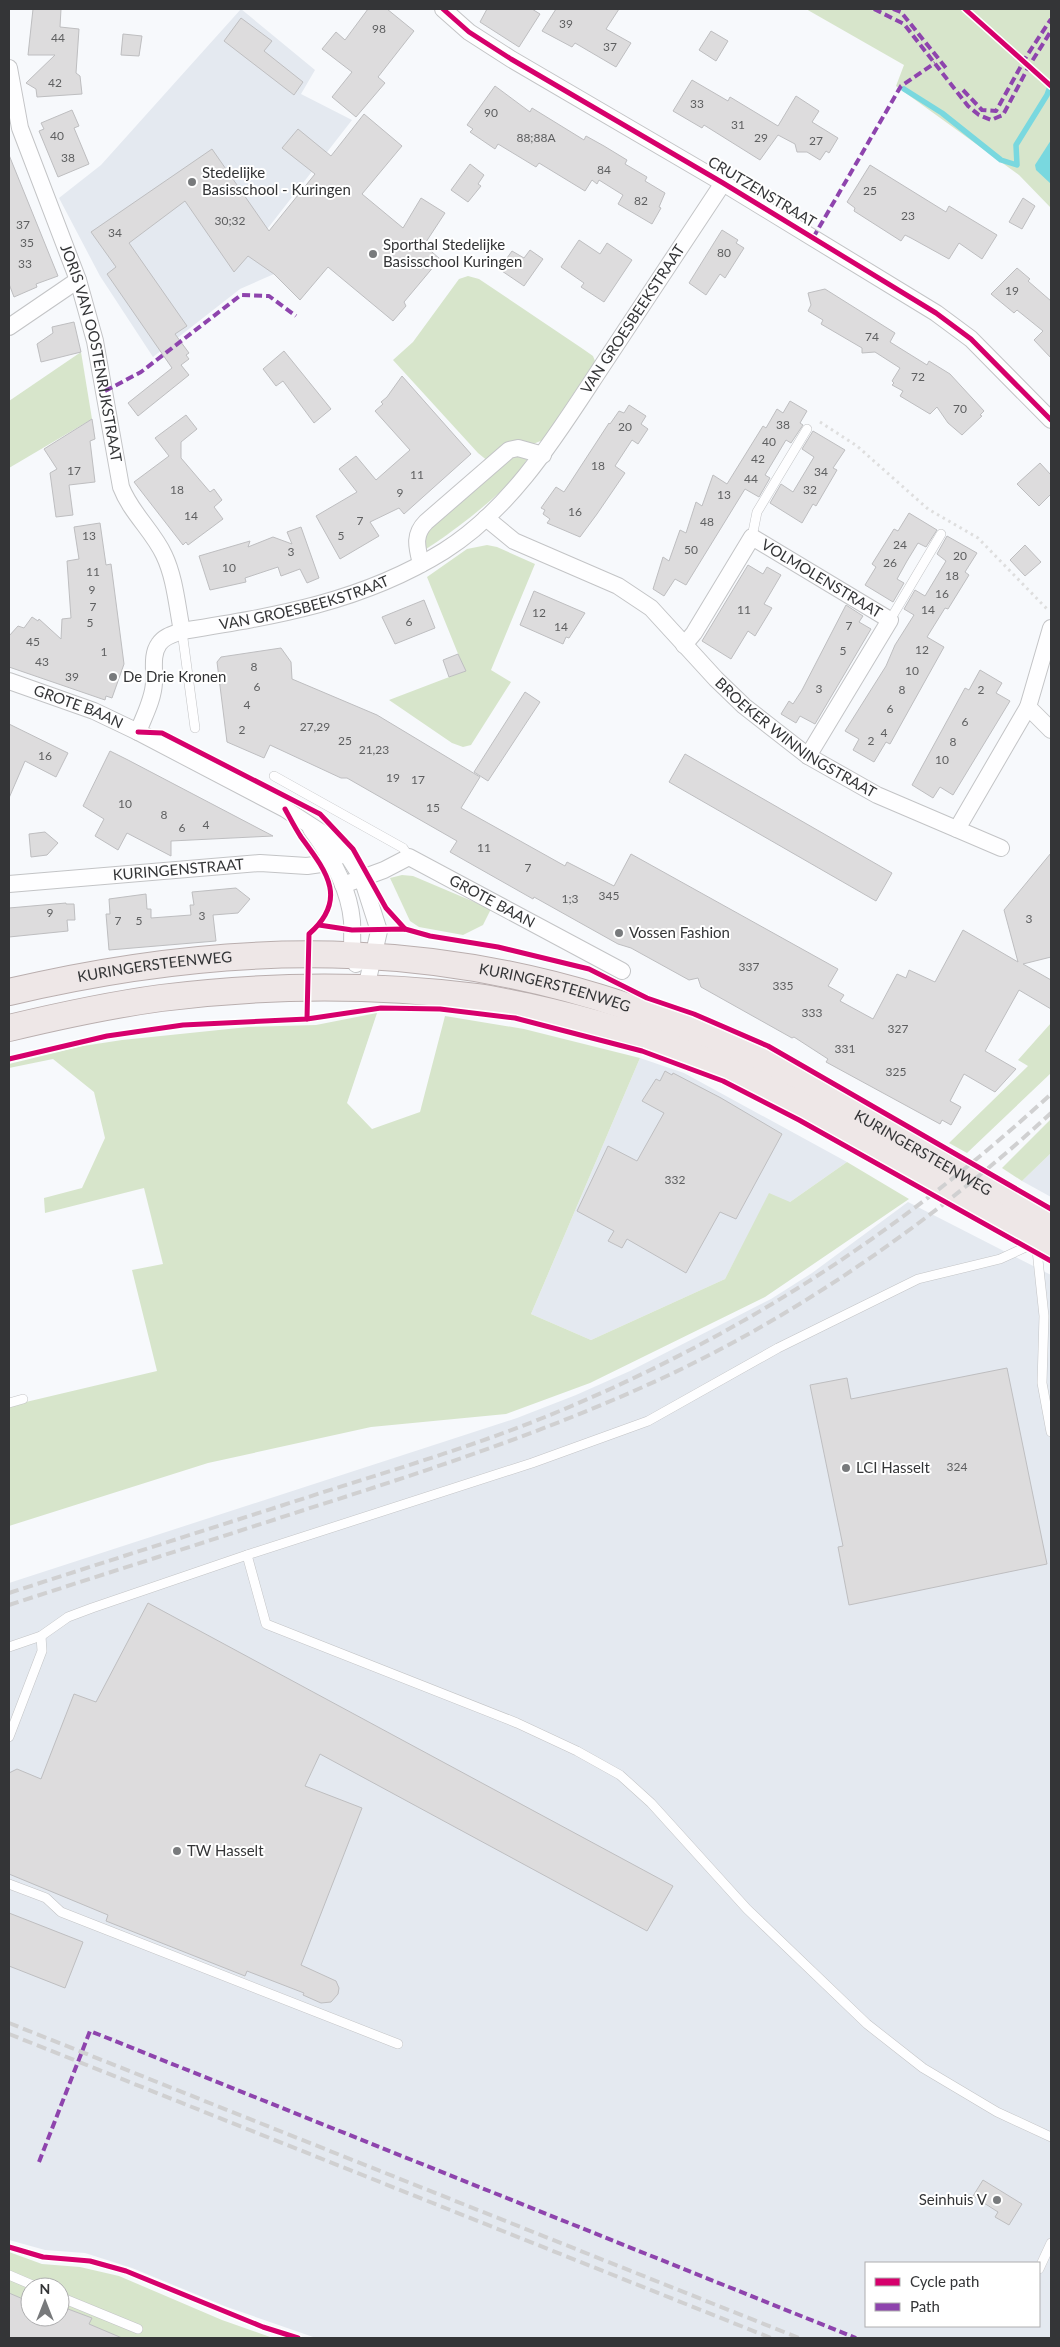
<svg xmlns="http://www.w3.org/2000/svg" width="1060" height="2347" font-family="Lato,sans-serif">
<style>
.built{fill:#e4e9f0;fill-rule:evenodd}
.green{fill:#d7e5cb;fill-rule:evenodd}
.water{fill:#79d8df}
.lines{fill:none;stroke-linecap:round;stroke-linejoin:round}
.stream{stroke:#79d8df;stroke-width:5.5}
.building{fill:#dddcdd;stroke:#bebec0}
.service-casing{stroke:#c3c4c6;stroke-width:10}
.minor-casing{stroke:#c3c4c6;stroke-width:18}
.primary-casing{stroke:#b9aeae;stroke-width:28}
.path{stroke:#dedede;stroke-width:3;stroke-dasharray:2.5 4;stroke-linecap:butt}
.service{stroke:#fefeff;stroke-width:9}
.minor{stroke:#fefeff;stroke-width:16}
.primary{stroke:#eee7e7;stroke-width:26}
.rail{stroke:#d0d0d1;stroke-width:4;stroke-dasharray:10 5;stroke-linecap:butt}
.quiet{stroke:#8e44ad;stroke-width:4;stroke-dasharray:8 4;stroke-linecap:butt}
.cycleway-casing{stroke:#fff;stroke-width:8}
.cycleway{stroke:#d6006c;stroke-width:5}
.poi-dot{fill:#787a7c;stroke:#fff;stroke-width:2}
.labels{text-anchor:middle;stroke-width:4;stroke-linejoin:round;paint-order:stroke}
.number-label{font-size:12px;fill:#5e5f60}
.poi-label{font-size:15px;fill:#343537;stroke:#fff;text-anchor:start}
.street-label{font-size:15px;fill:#343537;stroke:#fff}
</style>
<rect width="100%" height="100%" fill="#f7f9fc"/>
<g class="built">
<polygon points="241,9 315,70 301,94 352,120 254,246 274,274 240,289 153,357 100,276 59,198 101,165"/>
<polygon points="640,1058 684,1073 847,1162 790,1202 741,1249 725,1279 591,1340 531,1314"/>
<polygon points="1051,1153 1051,1197 1022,1181"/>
<path d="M908 1202 1051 1275V2338H316L227 2307 132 2268 85 2253 45 2250 9 2240V1583L517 1418 576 1395 630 1371 771 1299 812 1273ZM866 2263H1039V2326H866Z"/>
</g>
<g class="green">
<polygon points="806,9 1051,9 1051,208 1019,175 896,86 904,65"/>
<polygon points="468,276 479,279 583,349 593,356 595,361 543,440 489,462 478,453 393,360 413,342 459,279"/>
<polygon points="81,352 92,419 9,468 9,401"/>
<path d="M517 453 527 458C519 483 450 534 426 549L421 541 422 534Z"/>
<polygon points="487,545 497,547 535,564 491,670 511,682 471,745 463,747 452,743 389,700 465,671 427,577 467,549"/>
<polygon points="402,875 413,876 491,909 483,925 463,935 419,927 410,921 390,878"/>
<polygon points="377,1013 347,1103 372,1129 420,1112 445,1016 524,1029 640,1058 531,1314 591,1340 725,1279 769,1193 790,1202 847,1162 909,1199 765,1297 590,1383 506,1414 371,1427 208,1463 9,1526 9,1406 157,1371 132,1270 163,1264 144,1188 45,1213 44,1198 82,1188 105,1138 94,1092 53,1059 9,1068 9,1064 83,1046 122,1040 248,1027 316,1025"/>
<polygon points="1051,1023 1051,1073 967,1153 949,1143 1028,1066 1018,1060"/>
<polygon points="1051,1119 1051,1153 1022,1181 1002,1168"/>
<path d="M9 2252 42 2264 80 2267 119 2276 222 2320 273 2338H9ZM30 2287H60V2317H30Z"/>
</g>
<polygon class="water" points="1051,140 1051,184 1036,170 1035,165"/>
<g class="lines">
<polyline class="stream" points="904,89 942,113 1001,160 1017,165 1016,145 1047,95 1051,84"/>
</g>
<g class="building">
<polygon points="33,9 61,9 60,27 79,29 76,73 80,76 82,94 37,97 36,89 26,83 55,55 28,55"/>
<polygon points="368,9 387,9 414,31 378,77 385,83 356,117 332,97 352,72 322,49 336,32 345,40"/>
<polygon points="487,9 532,9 540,14 519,47 480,22"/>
<polygon points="556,9 619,9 606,29 631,43 616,67 575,43 572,47 542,31"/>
<polygon points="241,18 272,41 264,51 303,82 294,95 224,41"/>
<polygon points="711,31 728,41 716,61 699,50"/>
<polygon points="123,34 142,36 139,56 121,55"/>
<polygon points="692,80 728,101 730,97 778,126 796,96 819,111 812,122 838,138 829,153 826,151 820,160 807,152 797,152 795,144 778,135 760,160 704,125 702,128 673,111"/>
<polygon points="495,86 530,112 532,108 584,140 586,136 604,146 627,160 625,164 647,177 645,181 665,193 659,207 661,208 652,224 618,204 623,195 599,180 597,184 592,180 585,191 539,163 536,167 498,144 495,149 470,132 473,129 467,125"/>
<polygon points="72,110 79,126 74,128 89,164 58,177 39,131 44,129 41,123"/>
<polygon points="364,114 402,146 362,194 403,228 421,198 445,213 424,245 440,259 404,302 406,306 393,321 328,267 300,300 274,274 248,256 234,272 185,201 129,243 187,326 175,334 189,353 186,355 189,359 181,365 189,375 138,416 128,403 172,368 107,274 116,267 91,232 212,149 269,231 315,174 282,148 298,129 331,156"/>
<polygon points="9,155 58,276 36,284 37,287 14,297 9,284"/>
<polygon points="470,164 484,175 478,184 481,186 468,202 451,190"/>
<polygon points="870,165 946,212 949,206 997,235 982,259 959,243 949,259 911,238 905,235 901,241 854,211 855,208 847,202"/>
<polygon points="1023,198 1035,206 1022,229 1009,222"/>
<polygon points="722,230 738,240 736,243 744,248 725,278 720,274 706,295 689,283"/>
<polygon points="579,240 600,254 607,243 632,260 604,302 581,287 584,283 561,267"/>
<polygon points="530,250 543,259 524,286 499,269 512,251 524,258"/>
<polygon points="1017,268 1030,279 1028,281 1051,301 1051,358 1034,340 1043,331 1017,310 1014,313 991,294"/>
<polygon points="825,289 895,333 890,342 927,365 929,361 950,374 984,411 980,415 982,416 962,435 948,423 937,407 930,414 900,396 903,391 892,385 894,383 892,381 900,368 875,352 862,353 862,348 821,324 823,320 808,311 811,305 808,293"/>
<polygon points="74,322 81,352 41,362 37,344 53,333 52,327"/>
<polygon points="284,351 331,409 314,423 283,381 276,386 263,369"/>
<polygon points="402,376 471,454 404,514 399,508 370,522 379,536 340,559 316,516 357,492 339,469 356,456 376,480 410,450 375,411 383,404 381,402 387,397"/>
<polygon points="790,401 807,411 800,423 803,425 791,443 786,440 765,475 770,478 759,497 745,489 686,585 675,579 664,596 653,589 663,557 669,561 680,530 686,533 696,502 702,506 713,475 727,484 763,426 766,428 777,409 783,413"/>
<polygon points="629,405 646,416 641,424 648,429 638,444 632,440 615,466 625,473 597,514 580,537 547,523 550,519 543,514 545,510 541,508 556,487 564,492 609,423 610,424 619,411 624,413"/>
<polygon points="186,415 197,429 181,442 181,458 210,492 214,489 222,500 214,507 223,519 188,545 186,542 183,545 134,482 169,456 155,438"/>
<polygon points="92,419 95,439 90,441 95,482 69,485 73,515 56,517 50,473 57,469 44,449"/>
<polygon points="813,431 845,450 833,468 837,470 816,506 813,504 802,523 770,503 781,484 793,492 814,457 802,449"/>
<polygon points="1040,463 1051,475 1051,494 1039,506 1017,484"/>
<polygon points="909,513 937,530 926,547 918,543 907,561 897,579 904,583 893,602 865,585 876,567 872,564 894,529 898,531"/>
<polygon points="100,523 106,565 111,564 124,664 112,698 106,696 105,700 9,667 9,636 18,626 24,628 32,617 38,621 39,619 61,639 62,619 71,618 67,561 79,559 74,527"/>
<polygon points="301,527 319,578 307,583 300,569 281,576 278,567 245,578 246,582 210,590 199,556 250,541 248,547 273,537 292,544 287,532"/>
<polygon points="947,536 977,553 965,572 969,575 948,609 945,608 927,637 944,647 890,744 886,742 874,762 853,750 859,739 845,731 886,666 895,645 914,615 904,609 915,590 925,596 946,561 937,554"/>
<polygon points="1025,545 1041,562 1025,576 1010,560"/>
<polygon points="748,565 763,574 767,567 781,575 764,604 772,608 755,636 748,631 731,659 702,641"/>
<polygon points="534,591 585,613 569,638 566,637 563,644 520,625"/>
<polygon points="424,600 435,628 395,644 382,617"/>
<polygon points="846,605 863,616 859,622 871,629 815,724 800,716 796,723 781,714 789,701 793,704 802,690"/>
<polygon points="281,648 291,662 292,679 377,715 480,777 461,808 565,866 567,862 614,886 631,854 838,969 828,986 844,995 840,1001 873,1019 897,974 906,978 909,970 935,982 963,930 1018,962 1004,910 1051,853 1051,957 1023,964 1051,980 1051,1009 1019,990 985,1051 1016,1069 995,1092 964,1074 950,1101 961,1107 951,1125 942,1120 940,1124 826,1062 828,1059 794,1037 792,1038 701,987 698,978 689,980 631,948 618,944 534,897 533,899 450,852 457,841 347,778 341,778 270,745 264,758 227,742 217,662 221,657"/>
<polygon points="458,654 466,671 449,677 443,660"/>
<polygon points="980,670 1002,683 996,693 1010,701 953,795 940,787 933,798 912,785 965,688 969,690"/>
<polygon points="525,692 540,702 488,781 474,772"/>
<polygon points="9,724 68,753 56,777 25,761 9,798"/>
<polygon points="110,751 128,760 273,836 171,841 171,856 127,833 118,850 95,836 104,819 83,806"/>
<polygon points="685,754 892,873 876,901 669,782"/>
<polygon points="45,832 58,843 47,855 31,857 29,834"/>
<polygon points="236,888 250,899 238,913 213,915 216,941 109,950 106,914 110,914 109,899 146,894 147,909 151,909 151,918 191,915 190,905 194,905 192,892"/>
<polygon points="66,903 66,904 74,904 75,920 67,920 68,931 9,937 9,908"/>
<polygon points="665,1071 672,1075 673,1073 721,1098 782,1134 736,1219 720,1212 686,1273 627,1239 622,1248 608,1241 614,1231 577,1211 608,1146 637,1161 664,1113 642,1101 656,1079 660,1081"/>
<polygon points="1007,1368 1047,1564 849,1605 838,1547 843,1546 810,1385 847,1378 851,1399"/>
<polygon points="148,1603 673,1886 647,1931 320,1754 305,1786 362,1808 301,1965 336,1981 339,1988 338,1994 331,2002 321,2003 303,1995 304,1993 247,1971 245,1976 106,1921 108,1915 9,1874 9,1773 17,1769 41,1779 74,1694 96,1702"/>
<polygon points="9,1913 83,1942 65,1988 9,1966"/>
<polygon points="983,2180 1022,2204 1009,2225 995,2217 998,2212 973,2196"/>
<polygon points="9,2293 30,2302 30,2317 60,2317 60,2306 92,2318 89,2324 122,2338 9,2338"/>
</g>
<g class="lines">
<g class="service-casing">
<g id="service">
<polyline points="752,537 757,512 807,429"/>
<polyline points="890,620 941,534"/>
<polyline points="182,631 195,728"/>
<polyline points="274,776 403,848 409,857"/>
<polyline points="1036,1241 1044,1316 1042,1383 1051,1432"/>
<polyline points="9,1403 23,1399"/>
<polyline points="247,1555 266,1624 517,1723 577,1751 620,1775 651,1803 747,1909 867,2024 923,2068 997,2112 1051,2137"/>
<polyline points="9,1647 41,1636 68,1617 92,1608 247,1555 532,1463 648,1421 778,1348 918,1279 1000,1259 1026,1247 1033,1240"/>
<polyline points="9,1737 42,1651 41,1636"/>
<polyline points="9,1884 46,1898 61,1912 398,2044"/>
<polyline points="1039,2269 1051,2243"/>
<polyline points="9,2275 37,2287"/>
<polyline points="60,2297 138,2329"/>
</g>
</g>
<g class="minor-casing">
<g id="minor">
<polyline points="443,9 469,32 511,59 723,183 936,313 971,339 1051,420"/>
<path id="s1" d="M9 68 20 128 78 280 95 341 121 487C131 513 153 531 164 555 175 578 177 606 182 631"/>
<polyline points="9,327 78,280"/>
<path id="s2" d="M486 518 514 541 618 586 651 608 716 679 744 706 808 756 877 795 1001 848"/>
<path d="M421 564C417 547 413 535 426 522L509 450 518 448 543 455"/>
<path id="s3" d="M684 645 694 633 752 537 890 620 808 756"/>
<path id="s4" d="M9 681 94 711 138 732 285 809 333 840 346 853 362 878 379 931 366 988"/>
<polyline points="1028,707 1051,730"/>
<path id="s5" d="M138 732C144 716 153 700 154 683 155 671 151 655 159 644 164 636 174 634 182 631 276 616 362 602 444 551 515 506 559 431 604 363 644 303 683 243 723 183"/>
<path d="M311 829C331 856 349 887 352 921 353 936 350 950 356 964"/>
<polyline points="957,829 1028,707 1051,628"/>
<path id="s6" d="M9 884 260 863 307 866 321 864 346 853"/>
<path id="s7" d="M343 885 384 870 409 857 622 971"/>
</g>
</g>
<g class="primary-casing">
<g id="primary">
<path id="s8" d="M9 992C247 936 466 937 695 1032 720 1043 747 1052 772 1064 791 1075 810 1088 829 1099 903 1141 976 1185 1051 1225"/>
<path d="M9 1028C59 1016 110 1005 161 998 264 985 372 984 476 997 492 999 509 1003 525 1006 603 1023 683 1048 755 1083 857 1131 952 1193 1051 1246"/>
</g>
</g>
<polyline class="path" points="820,422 857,446 928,509 978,538 1049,611"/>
<use href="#service" class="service"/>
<use href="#minor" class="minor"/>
<use href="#primary" class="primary"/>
<g class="rail">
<path d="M9 1593C117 1558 225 1524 333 1489 406 1466 479 1444 550 1415 738 1338 901 1232 1051 1094"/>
<path d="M9 1605C107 1573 206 1542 304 1510 420 1473 534 1436 645 1386 791 1321 934 1221 1051 1113"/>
<polyline points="9,2023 799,2338"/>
<polyline points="9,2034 771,2338"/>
</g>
<g class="quiet">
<polyline points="874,9 904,24 968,106 979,115 991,120 1003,115 1029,66 1051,31"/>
<polyline points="893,9 901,12 946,68"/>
<polyline points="963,90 982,110 996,111 1026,57 1051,19"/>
<polyline points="813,238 901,86 935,63"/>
<polyline points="105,391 141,372 241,295 269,296 296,316"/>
<polyline points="39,2162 90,2031 856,2338"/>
</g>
<g class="cycleway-casing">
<g id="cycleway">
<polyline points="443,9 469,32 511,59 723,183 936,313 971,339 1051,420"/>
<polyline points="965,9 1051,86"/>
<polyline points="138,732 162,733 320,814 353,849 386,908 405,929"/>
<path d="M285 809C290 818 295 828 301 837 326 871 349 899 309 934L307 1019"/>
<polyline points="319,925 352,930 405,929 430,936 498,947 589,969 647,998 694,1014 768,1046 1051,1209"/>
<polyline points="9,1059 107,1036 183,1025 307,1019 381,1008 440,1009 515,1018 642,1051 723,1081 799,1120 1051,1261"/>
<polyline points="9,2247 43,2257 90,2261 126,2271 263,2327 298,2338"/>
</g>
</g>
<use href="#cycleway" class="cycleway"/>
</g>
<g class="poi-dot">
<circle cx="192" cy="182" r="5"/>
<circle cx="373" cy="254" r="5"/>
<circle cx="113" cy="677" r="5"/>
<circle cx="619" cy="933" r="5"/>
<circle cx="846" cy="1468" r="5"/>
<circle cx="177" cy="1851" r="5"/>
<circle cx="997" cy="2200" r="5"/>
</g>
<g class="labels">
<g class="number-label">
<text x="566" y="28">39</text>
<text x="379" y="33">98</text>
<text x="58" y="42">44</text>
<text x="610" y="51">37</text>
<text x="55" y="87">42</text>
<text x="697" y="108">33</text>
<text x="491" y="117">90</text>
<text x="738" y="129">31</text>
<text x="57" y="140">40</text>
<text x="536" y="142">88;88A</text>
<text x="761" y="142">29</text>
<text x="816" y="145">27</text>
<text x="68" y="162">38</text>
<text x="604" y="174">84</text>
<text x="870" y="195">25</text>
<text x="641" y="205">82</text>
<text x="908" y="220">23</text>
<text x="230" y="225">30;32</text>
<text x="23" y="229">37</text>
<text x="115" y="237">34</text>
<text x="27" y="247">35</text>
<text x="724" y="257">80</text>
<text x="25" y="268">33</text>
<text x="1012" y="295">19</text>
<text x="872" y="341">74</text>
<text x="918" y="381">72</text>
<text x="960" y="413">70</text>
<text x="783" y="429">38</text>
<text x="625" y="431">20</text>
<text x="769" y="446">40</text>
<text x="758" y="463">42</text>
<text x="598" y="470">18</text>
<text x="74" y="475">17</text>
<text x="821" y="476">34</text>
<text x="417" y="479">11</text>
<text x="751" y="483">44</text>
<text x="177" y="494">18</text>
<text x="810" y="494">32</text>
<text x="400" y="497">9</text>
<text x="724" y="499">13</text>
<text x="575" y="516">16</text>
<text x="191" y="520">14</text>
<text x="360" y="525">7</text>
<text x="707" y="526">48</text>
<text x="89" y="540">13</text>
<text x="341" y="540">5</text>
<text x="900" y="549">24</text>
<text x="691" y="554">50</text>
<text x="291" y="556">3</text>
<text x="960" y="560">20</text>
<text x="890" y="567">26</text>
<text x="229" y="572">10</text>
<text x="93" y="576">11</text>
<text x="952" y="580">18</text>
<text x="92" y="594">9</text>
<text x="942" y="598">16</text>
<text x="93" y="611">7</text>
<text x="744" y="614">11</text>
<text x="928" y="614">14</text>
<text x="539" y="617">12</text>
<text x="409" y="626">6</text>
<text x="90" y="627">5</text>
<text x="849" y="630">7</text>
<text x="561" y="631">14</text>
<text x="33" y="646">45</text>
<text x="922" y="654">12</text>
<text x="843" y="655">5</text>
<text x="104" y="656">1</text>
<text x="42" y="666">43</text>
<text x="254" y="671">8</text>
<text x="912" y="675">10</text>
<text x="72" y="681">39</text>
<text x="257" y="691">6</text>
<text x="819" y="693">3</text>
<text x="902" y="694">8</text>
<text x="981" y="694">2</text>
<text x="247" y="709">4</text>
<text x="890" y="713">6</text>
<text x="965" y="726">6</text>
<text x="315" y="731">27,29</text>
<text x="242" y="734">2</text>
<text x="884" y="737">4</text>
<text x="345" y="745">25</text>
<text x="871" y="745">2</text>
<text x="953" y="746">8</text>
<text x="374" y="754">21,23</text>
<text x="45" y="760">16</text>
<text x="942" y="764">10</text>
<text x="393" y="782">19</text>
<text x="418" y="784">17</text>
<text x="125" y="808">10</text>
<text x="433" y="812">15</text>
<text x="164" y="819">8</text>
<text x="206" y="829">4</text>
<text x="182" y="832">6</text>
<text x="484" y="852">11</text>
<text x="528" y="872">7</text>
<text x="609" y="900">345</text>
<text x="570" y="903">1;3</text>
<text x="50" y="917">9</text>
<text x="202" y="920">3</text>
<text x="1029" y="923">3</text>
<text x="118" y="925">7</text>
<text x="139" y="925">5</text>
<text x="749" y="971">337</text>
<text x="783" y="990">335</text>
<text x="812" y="1017">333</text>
<text x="898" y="1033">327</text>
<text x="845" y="1053">331</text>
<text x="896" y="1076">325</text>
<text x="675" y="1184">332</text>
<text x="957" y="1471">324</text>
</g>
<g class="poi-label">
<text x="202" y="178">Stedelijke<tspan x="202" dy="17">Basisschool - Kuringen</tspan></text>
<text x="383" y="250">Sporthal Stedelijke<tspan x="383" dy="17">Basisschool Kuringen</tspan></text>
<text x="123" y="682">De Drie Kronen</text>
<text x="629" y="938">Vossen Fashion</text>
<text x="856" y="1473">LCI Hasselt</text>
<text x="187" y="1856">TW Hasselt</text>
<text x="987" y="2205" text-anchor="end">Seinhuis V</text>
</g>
<g class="street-label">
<text transform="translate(762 192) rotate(31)" y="5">CRUTZENSTRAAT</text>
<text dy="5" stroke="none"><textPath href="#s5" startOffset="696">VAN GROESBEEKSTRAAT</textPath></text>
<text dy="5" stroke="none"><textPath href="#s1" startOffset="298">JORIS VAN OOSTENRIJKSTRAAT</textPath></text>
<text dy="5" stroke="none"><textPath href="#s3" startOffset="209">VOLMOLENSTRAAT</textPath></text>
<text dy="5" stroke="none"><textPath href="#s5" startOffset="244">VAN GROESBEEKSTRAAT</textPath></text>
<text dy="5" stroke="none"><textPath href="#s4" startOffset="74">GROTE BAAN</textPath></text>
<text dy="5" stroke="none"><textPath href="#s2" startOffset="385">BROEKER WINNINGSTRAAT</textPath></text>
<text dy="5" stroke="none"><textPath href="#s6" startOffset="170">KURINGENSTRAAT</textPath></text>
<text dy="5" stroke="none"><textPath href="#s7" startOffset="166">GROTE BAAN</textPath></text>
<text dy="5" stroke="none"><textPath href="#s8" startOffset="148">KURINGERSTEENWEG</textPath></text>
<text dy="5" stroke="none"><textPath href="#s8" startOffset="552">KURINGERSTEENWEG</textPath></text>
<text dy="5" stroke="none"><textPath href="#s8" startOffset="958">KURINGERSTEENWEG</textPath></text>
</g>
</g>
<rect width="1060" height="2347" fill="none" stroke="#343537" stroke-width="20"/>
<rect x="865" y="2262" width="175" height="65" fill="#ffffff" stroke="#aeaeaf"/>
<rect x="875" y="2278" width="25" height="8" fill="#d6006c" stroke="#aeaeaf"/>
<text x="910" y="2287" font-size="15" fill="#343537">Cycle path</text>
<rect x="875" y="2303" width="25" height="8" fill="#8e44ad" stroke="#aeaeaf"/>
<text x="910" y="2312" font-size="15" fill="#343537">Path</text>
<g transform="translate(45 2302)"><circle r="24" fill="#ffffff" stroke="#aeaeaf"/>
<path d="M0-4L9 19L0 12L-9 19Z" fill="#787a7c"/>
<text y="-8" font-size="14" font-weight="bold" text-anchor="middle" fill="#343537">N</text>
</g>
</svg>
